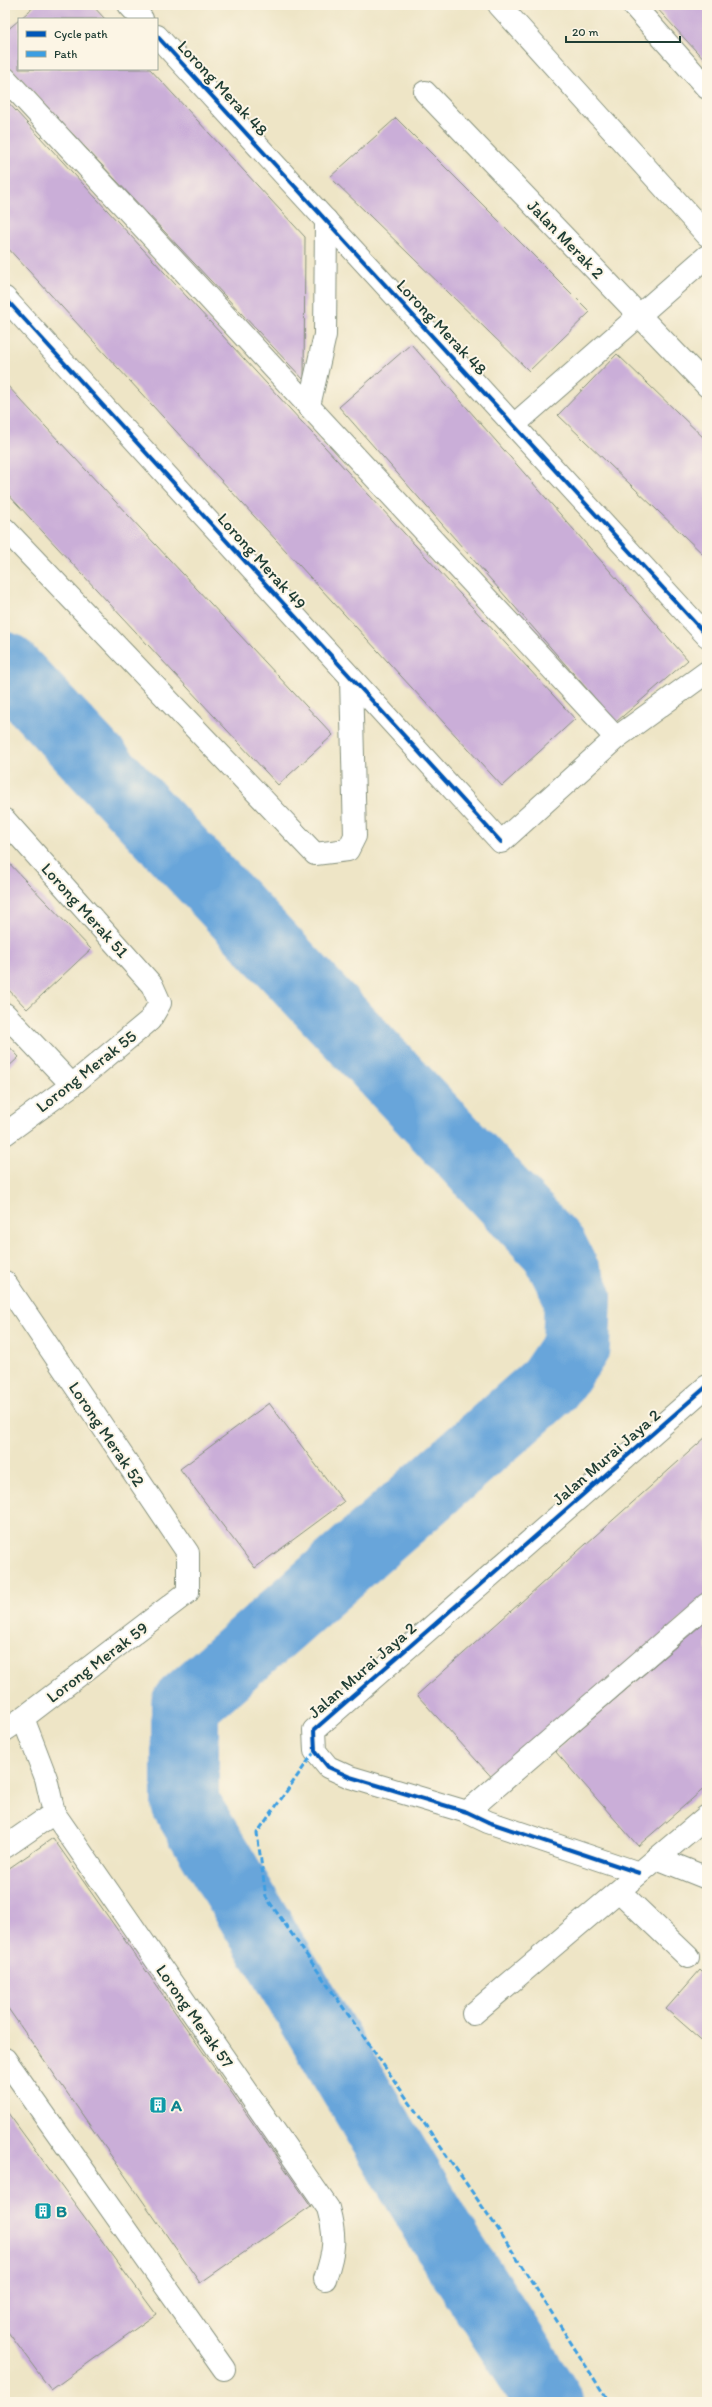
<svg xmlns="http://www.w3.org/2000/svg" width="712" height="2407" font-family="Itim,sans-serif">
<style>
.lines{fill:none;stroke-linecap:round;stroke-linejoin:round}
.river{stroke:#68a5da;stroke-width:68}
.building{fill:#caaed8}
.minor-casing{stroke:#86917d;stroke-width:24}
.minor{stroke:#fff;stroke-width:22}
.quiet{stroke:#3c9ee2;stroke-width:3;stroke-dasharray:6 3;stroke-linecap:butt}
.cycleway-casing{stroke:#fcf5e5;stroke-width:6}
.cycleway{stroke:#0057b8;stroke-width:4}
.labels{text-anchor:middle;stroke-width:4;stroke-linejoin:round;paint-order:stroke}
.street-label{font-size:17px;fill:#1f3d34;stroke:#fcf5e5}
.culture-label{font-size:17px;font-weight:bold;fill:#0d838f;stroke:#fcf5e5;text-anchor:start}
</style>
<rect width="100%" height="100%" fill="#fcf5e5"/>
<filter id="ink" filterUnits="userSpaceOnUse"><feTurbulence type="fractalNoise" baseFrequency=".025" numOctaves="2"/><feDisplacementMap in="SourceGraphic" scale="8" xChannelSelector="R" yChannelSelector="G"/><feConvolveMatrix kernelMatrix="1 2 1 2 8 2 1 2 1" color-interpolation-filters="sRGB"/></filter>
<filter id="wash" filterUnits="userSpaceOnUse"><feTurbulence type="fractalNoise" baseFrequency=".012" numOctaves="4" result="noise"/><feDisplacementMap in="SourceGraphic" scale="16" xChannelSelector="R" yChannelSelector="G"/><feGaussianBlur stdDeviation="0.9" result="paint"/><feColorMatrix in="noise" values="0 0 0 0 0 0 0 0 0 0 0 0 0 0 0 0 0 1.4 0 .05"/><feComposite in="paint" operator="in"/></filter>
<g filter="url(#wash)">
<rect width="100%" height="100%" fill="#eee5c6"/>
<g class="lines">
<polyline class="river" points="5,666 554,1249 578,1297 576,1346 550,1384 185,1705 185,1803 451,2249 550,2402"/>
</g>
<g id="blocks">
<g class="building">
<polygon points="36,5 92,5 105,19 20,19"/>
<polygon points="654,5 707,5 707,63"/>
<polygon points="19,20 19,69 150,69 305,237 304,380 5,62 5,32"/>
<polygon points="5,99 575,719 502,786 5,245"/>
<polygon points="396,118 590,312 529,371 330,177"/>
<polygon points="411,344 688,660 616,722 339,407"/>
<polygon points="617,354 707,441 707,558 558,415"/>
<polygon points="5,383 333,735 278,785 5,491"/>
<polygon points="5,859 91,949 27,1009 5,986"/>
<polygon points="5,1042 19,1057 5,1070"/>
<polygon points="269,1403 344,1502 255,1568 180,1469"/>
<polygon points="707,1436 707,1596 497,1783 417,1695"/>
<polygon points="707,1620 707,1786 638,1846 555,1751"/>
<polygon points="53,1838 311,2206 200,2283 5,2004 5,1871"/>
<polygon points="700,1970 707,1977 707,2045 666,2009"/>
<polygon points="5,2109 156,2314 51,2390 5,2328"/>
</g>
</g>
</g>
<g filter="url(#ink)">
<use href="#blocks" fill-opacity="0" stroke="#86917d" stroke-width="1"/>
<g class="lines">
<g class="minor-casing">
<g id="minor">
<polyline points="129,5 142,19"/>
<polyline points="499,5 707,235"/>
<polyline points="633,5 707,88"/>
<polyline points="157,36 707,636"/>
<polyline points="5,78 616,738"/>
<polyline points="425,92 707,386"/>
<polyline points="5,298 501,842 616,738 707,672"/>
<polyline points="309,406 325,335 326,220"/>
<polyline points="514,425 707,256"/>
<polyline points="5,529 315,854 348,850 355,836 351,678"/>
<polyline points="5,820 152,985 160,1003 150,1020 72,1085 5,1134"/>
<polyline points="5,1014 72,1085"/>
<polyline points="5,1282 188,1553 188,1592 23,1718 5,1730"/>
<path d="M23 1718 46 1778 54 1813 328 2208C336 2237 335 2250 325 2279"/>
<polyline points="467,1812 707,1604"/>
<polyline points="5,1847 54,1813"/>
<polyline points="657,1858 707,1878"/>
<polyline points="639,1873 488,1822 467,1812 350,1777 328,1767 315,1751 314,1730 707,1386"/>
<polyline points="619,1891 688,1957"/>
<polyline points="473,2014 707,1816"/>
<polyline points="5,2059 224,2369"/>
</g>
</g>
<use href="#minor" class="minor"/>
<polyline class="quiet" points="315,1751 257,1833 266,1897 498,2229 609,2402"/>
<g class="cycleway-casing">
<g id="cycleway">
<polyline points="157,36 707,636"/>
<polyline points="5,298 501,842"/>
<polyline points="639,1873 488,1822 467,1812 350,1777 328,1767 315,1751 314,1730 707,1386"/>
</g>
</g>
<use href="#cycleway" class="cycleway"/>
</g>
</g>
<defs>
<g id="building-square" transform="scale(0.9)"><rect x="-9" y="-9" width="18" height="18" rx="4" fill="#0f9aa8" stroke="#fcf5e5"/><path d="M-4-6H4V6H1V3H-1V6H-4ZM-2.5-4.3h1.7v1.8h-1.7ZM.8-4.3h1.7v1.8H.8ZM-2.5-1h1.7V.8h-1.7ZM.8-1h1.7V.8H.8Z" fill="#fff"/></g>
</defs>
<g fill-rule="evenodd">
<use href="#building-square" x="158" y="2105"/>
<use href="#building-square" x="43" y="2211"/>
</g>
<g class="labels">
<g class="street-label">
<text transform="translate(223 88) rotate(47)" y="6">Lorong Merak 48</text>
<text transform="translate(566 239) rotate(46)" y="6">Jalan Merak 2</text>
<text transform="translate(442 327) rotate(47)" y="6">Lorong Merak 48</text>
<text transform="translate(262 561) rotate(48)" y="6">Lorong Merak 49</text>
<text transform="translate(85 910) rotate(48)" y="6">Lorong Merak 51</text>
<text transform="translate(86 1071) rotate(-38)" y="6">Lorong Merak 55</text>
<text transform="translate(107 1434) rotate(56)" y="6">Lorong Merak 52</text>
<text transform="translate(606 1457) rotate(-41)" y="6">Jalan Murai Jaya 2</text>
<text transform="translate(97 1662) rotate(-37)" y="6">Lorong Merak 59</text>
<text transform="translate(362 1670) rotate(-41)" y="6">Jalan Murai Jaya 2</text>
<text transform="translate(195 2016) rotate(55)" y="6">Lorong Merak 57</text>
</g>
<g class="culture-label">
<text x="171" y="2111">A</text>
<text x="56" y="2217">B</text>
</g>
</g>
<rect width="712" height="2407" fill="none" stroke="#fcf5e5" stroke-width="20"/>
<rect x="18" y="18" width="140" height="52" fill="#fcf5e5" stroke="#a4ab9e"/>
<rect x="26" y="31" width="20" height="6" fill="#0057b8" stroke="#a4ab9e"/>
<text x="54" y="38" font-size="12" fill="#1f3d34">Cycle path</text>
<rect x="26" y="51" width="20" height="6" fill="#3c9ee2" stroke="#a4ab9e"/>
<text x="54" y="58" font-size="12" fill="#1f3d34">Path</text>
<path d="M566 36v6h114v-6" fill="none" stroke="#1f3d34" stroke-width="2"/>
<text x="572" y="36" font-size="12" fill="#1f3d34" stroke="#fcf5e5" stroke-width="3" paint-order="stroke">20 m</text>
</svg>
